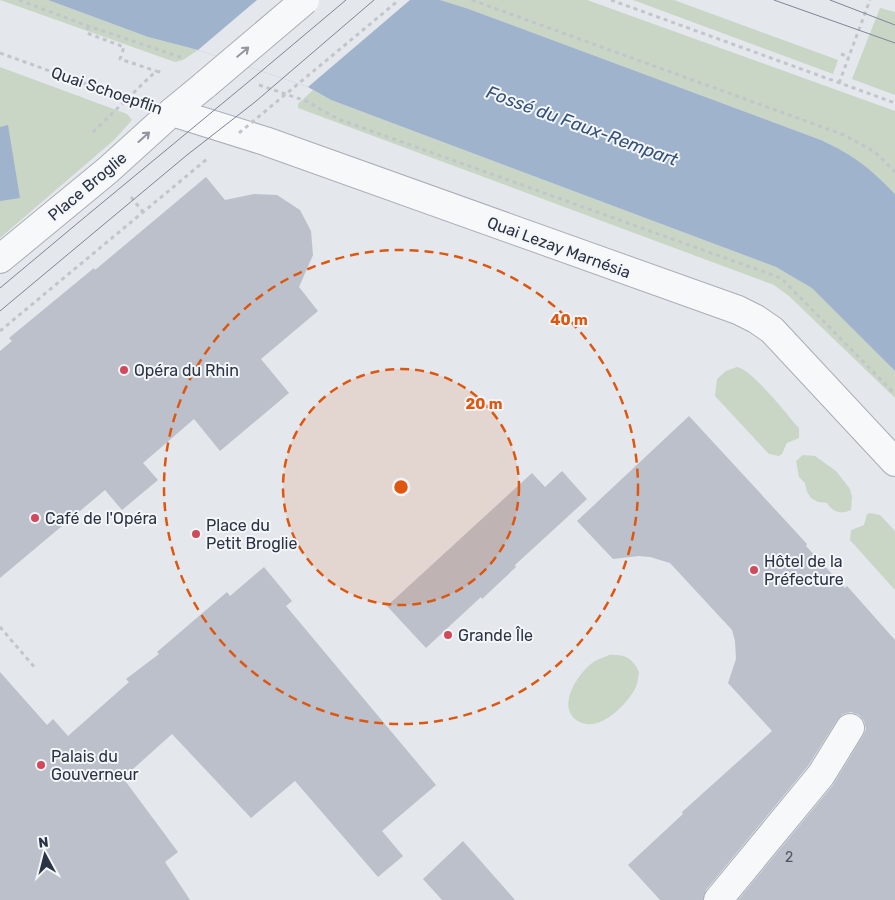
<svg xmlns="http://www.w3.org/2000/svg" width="895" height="900" font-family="Rubik,sans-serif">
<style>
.green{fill:#c9d6c5}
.water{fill:#9fb4cc}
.pier{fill:#e4e7ec}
.building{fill:#bbc0ca}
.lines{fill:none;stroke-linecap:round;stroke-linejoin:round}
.minor-casing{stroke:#a9aeb7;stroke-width:30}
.tertiary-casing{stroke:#a9aeb7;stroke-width:30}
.path{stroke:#c2c5cb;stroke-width:3;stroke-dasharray:4 4;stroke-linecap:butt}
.minor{stroke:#f7f8fa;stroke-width:28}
.tertiary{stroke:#f7f8fa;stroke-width:28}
.tram{stroke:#7d8696;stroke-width:1}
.tertiary-bridge-casing{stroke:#a9aeb7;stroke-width:30;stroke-linecap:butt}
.path-bridge{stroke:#c2c5cb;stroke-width:3;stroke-dasharray:4 4;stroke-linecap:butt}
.tertiary-bridge{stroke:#f7f8fa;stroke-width:28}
.oneway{stroke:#9196a0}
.ring{fill:none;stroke:#df570f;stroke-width:2.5;stroke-dasharray:9 6}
.poi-dot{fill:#d1495b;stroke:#f4f6f9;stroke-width:2}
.labels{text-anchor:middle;stroke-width:4;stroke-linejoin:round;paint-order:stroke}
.number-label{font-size:14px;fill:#4f5766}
.street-label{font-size:16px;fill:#2b3445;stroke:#f4f6f9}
.poi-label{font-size:16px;fill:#2b3445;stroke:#f4f6f9;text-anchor:start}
.water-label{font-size:18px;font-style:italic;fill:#34527a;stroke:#f4f6f9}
.centre{fill:#df570f;stroke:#f4f6f9;stroke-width:2.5}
.ring-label{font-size:15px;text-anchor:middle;font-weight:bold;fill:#df570f;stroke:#f4f6f9;stroke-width:4;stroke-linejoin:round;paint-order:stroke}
</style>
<rect width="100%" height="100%" fill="#e4e7ec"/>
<g class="green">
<polygon points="0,0 48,0 148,37 198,50 183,60 175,62"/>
<path d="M440 0H587L895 111V194C869 167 855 156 821 140L466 8Z"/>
<polygon points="633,0 674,0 838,60 833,74"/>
<polygon points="880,8 895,12 895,95 852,79"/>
<polygon points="0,67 127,114 132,120 114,140 0,238"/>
<polygon points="313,90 331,100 776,267 812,287 895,371 895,398 789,296 774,285 298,108 298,104"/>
<path d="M737 367C753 370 786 414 799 428V438C782 446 790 438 782 454L779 456 769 454 715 396 717 379 726 371Z"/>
<path d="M803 455 815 456 836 471 850 489 852 497 851 510C841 515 833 512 827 503L818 502 811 498 807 492 805 483 799 477 796 461Z"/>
<polygon points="870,513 880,515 895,531 895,590 850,540 851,530 864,525 867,514"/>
<path d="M609 655C624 654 633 658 639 672 638 676 638 682 636 687 629 702 602 731 582 723 553 711 577 673 595 661 599 659 605 657 609 655Z"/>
</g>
<g class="water">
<path d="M48 0H440L466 8 821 140C855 156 869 167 895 194V371L812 288 776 267 331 100 308 87 198 50 148 37Z"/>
<polygon points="8,125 20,198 0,201 0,127"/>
</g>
<polygon class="pier" points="257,0 410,0 308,87 198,50"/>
<g class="building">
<polygon points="206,177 225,200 254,194 277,195 300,210 311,231 313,255 299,287 318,311 261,359 289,393 220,451 194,419 143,463 158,480 122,510 105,490 0,578 0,351 12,341 9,338 94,268 95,270"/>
<polygon points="689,416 807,544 806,546 845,588 847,586 895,640 895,900 738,900 833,785 863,736 866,729 864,721 859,715 851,712 843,714 837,720 808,766 706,890 703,900 660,900 628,865 683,814 682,812 772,731 728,683 736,659 735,641 732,630 670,563 650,557 639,556 613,559 577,521"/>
<polygon points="562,471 587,499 515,565 516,567 482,599 481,597 426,648 387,606 532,473 545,487"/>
<polygon points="264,567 292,601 286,606 436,785 382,831 403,856 378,877 295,781 251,818 172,734 123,778 178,852 165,862 190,900 0,900 0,672 47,725 53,719 68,736 129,682 126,679 159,654 157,652 227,592 230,596"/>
<polygon points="463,841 515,900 442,900 423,879"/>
</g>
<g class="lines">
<g class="minor-casing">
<g id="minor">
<polyline points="0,259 108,170 172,112 265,141 738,310 756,319 772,330 895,462"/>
<polyline points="718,900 821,775 850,728"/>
</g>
</g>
<g class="tertiary-casing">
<polyline id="tertiary" points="172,112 206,84"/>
</g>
<g class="path">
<polyline points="19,0 88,26 183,58"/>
<polyline points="472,0 844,135 875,152 895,172"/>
<polyline points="611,0 895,103"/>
<polyline points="88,26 87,33 124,47 120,59 156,71"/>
<polyline points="0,53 133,101"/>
<polyline points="841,54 849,57"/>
<polyline points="839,83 870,0"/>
<polyline points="259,85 306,101 338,119 781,278 895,394"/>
<polyline points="93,132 156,71 164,73"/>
<polyline points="131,197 143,212"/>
<polyline points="0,331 207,159"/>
<polyline points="0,627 36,669"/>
</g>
<use href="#minor" class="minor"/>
<use href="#tertiary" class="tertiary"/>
<g class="tram">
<polyline points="774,0 895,43"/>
<polyline points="830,0 895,25"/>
<path d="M0 288C115 191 232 97 346 0"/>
<polyline points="0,311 187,155 255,102 374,0"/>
</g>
<g class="tertiary-bridge-casing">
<polyline id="tertiary-bridge" points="206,84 305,0"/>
</g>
<polyline class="path-bridge" points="239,133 399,0"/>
<use href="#tertiary-bridge" class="tertiary-bridge"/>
</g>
<defs><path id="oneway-shaft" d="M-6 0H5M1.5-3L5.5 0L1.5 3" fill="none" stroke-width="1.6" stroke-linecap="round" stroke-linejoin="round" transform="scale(1.25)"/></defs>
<g class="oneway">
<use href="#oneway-shaft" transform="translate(243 52) rotate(-40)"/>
<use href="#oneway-shaft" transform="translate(144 137) rotate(-42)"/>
</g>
<circle cx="401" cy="487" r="118" fill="#df570f" fill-opacity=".12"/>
<g class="ring">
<circle cx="401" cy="487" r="118"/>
<circle cx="401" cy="487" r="237"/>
</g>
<g class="poi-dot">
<circle cx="124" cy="370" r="5"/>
<circle cx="35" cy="518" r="5"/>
<circle cx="196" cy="534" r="5"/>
<circle cx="754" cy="570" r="5"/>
<circle cx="448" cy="635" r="5"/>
<circle cx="41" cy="765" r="5"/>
</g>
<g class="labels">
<g class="number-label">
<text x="789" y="862">2</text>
</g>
<g class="street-label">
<text transform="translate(107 90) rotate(19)" y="6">Quai Schoepflin</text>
<text transform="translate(87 186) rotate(-40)" y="6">Place Broglie</text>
<text transform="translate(559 247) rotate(20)" y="6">Quai Lezay Marnésia</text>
</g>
<g class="poi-label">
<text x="134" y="376">Opéra du Rhin</text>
<text x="45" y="524">Café de l'Opéra</text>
<text x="206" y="531">Place du<tspan x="206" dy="18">Petit Broglie</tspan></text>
<text x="764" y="567">Hôtel de la<tspan x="764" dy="18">Préfecture</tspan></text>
<text x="458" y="641">Grande Île</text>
<text x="51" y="762">Palais du<tspan x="51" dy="18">Gouverneur</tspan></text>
</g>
<g class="water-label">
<text transform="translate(582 126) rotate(20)" y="6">Fossé du Faux-Rempart</text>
</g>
</g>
<circle cx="401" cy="487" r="8" class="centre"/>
<g class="ring-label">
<text x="569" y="325">40 m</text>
<text x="484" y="409">20 m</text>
</g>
<g transform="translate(45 855) rotate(353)" stroke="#f4f6f9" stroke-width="4" paint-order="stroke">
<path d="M0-4L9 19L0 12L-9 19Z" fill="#2b3445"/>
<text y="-8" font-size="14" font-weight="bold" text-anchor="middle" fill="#2b3445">N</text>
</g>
</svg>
